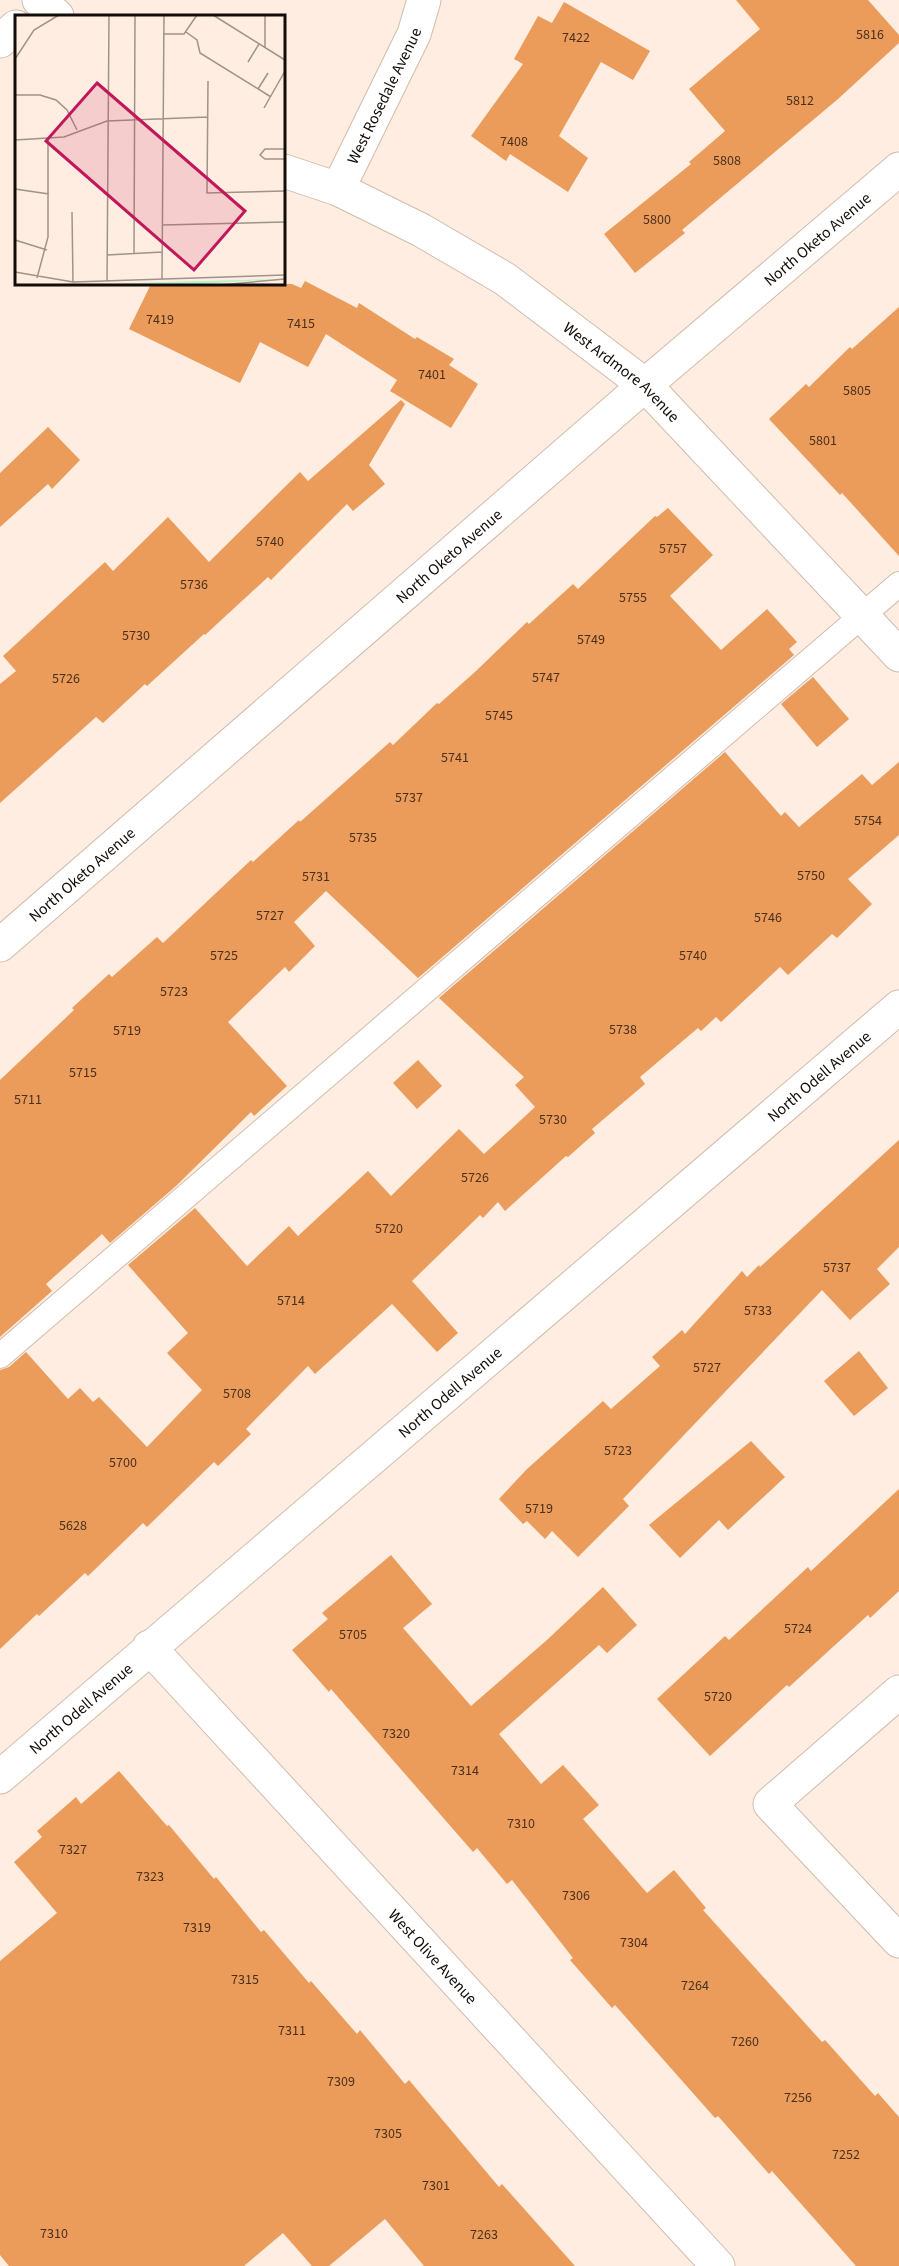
<svg xmlns="http://www.w3.org/2000/svg" width="899" height="2266" font-family="'Source Sans 3',sans-serif">
<style>
.building{fill:#eb9b5a}
.lines{fill:none;stroke-linecap:round;stroke-linejoin:round}
.lane-casing{stroke:#d1bcac;stroke-width:26}
.street-casing{stroke:#d1bcac;stroke-width:35}
.lane{stroke:#fff;stroke-width:24}
.street{stroke:#fff;stroke-width:33}
.labels{text-anchor:middle;stroke-width:5;stroke-linejoin:round;paint-order:stroke}
.number-label{font-size:14px;fill:#49301c}
.street-label{font-size:16px;fill:#130c07;stroke:#fdfdfd}
.inset-road{fill:none;stroke:#a09389;stroke-width:1.5}
.view{fill:#c2185b;fill-opacity:0.15;stroke:#c2185b;stroke-width:3}
.inset-edge{fill:none;stroke:#130c07;stroke-width:3}
</style>
<rect width="100%" height="100%" fill="#feede0"/>
<g class="building">
<polygon points="736,0 868,0 899,35 899,43 838,99 682,230 685,233 635,273 604,234 691,164 689,162 725,131 689,89 760,29"/>
<polygon points="564,2 650,51 633,80 601,62 559,136 588,158 568,192 510,154 506,161 471,136 523,64 514,59 538,16 552,23"/>
<polygon points="305,281 357,308 359,303 415,339 417,337 454,359 449,365 478,384 451,428 390,391 397,380 326,334 308,367 260,342 240,383 129,329 151,284 292,284 301,288"/>
<polygon points="899,307 899,556 842,493 840,495 769,419 806,384 809,387 850,347 852,349"/>
<polygon points="401,400 405,404 369,465 385,484 353,511 347,504 271,580 268,577 205,635 204,634 147,686 145,684 103,723 96,717 0,803 0,684 16,671 3,656 105,562 113,571 168,517 209,562 300,472 308,481"/>
<polygon points="48,427 80,460 52,489 48,484 0,527 0,473"/>
<polygon points="668,508 713,555 670,596 721,650 767,609 797,642 789,649 794,655 418,978 326,891 294,922 315,946 289,972 285,967 228,1022 287,1086 254,1116 251,1112 176,1186 110,1243 102,1234 46,1284 52,1291 0,1337 0,1080 74,1010 72,1008 109,974 112,977 157,937 163,943 251,860 253,862 299,820 300,822 390,742 393,745 437,703 439,704 476,671 527,622 529,624 573,584 578,589 655,516 657,517"/>
<polygon points="813,677 849,719 817,747 781,704"/>
<polygon points="725,752 781,816 785,812 799,827 862,774 872,785 899,762 899,835 848,879 872,904 837,938 832,934 788,975 780,967 721,1022 716,1017 701,1031 698,1028 640,1077 645,1084 592,1129 595,1133 568,1157 566,1156 505,1211 498,1202 483,1218 480,1215 412,1281 458,1333 437,1352 392,1304 315,1374 308,1366 246,1429 251,1434 218,1466 214,1462 147,1527 143,1523 88,1576 85,1573 39,1616 37,1614 0,1649 0,1370 9,1367 26,1352 68,1399 80,1388 93,1402 99,1397 147,1447 202,1390 167,1353 188,1333 128,1265 195,1208 247,1266 289,1226 298,1236 368,1171 391,1196 459,1129 484,1154 535,1107 515,1085 524,1077 439,998"/>
<polygon points="418,1060 442,1086 417,1109 393,1083"/>
<polygon points="899,1140 899,1247 877,1269 890,1284 850,1320 822,1290 623,1499 629,1506 578,1557 552,1531 545,1539 527,1521 523,1524 499,1499 527,1469 603,1401 611,1409 660,1366 652,1357 682,1330 685,1334 742,1271 747,1277 759,1265 760,1267"/>
<polygon points="859,1351 888,1388 854,1416 824,1381"/>
<polygon points="751,1441 785,1477 728,1530 719,1520 680,1558 649,1525"/>
<polygon points="899,1489 899,1591 870,1618 868,1615 789,1687 787,1685 710,1756 657,1699 725,1636 729,1640 808,1567 811,1571"/>
<polygon points="391,1555 432,1604 403,1628 471,1706 547,1640 603,1587 637,1625 607,1653 599,1645 499,1734 541,1784 563,1765 599,1805 583,1819 647,1893 674,1870 706,1908 703,1910 822,2042 825,2040 875,2096 878,2093 899,2117 899,2266 856,2266 772,2171 769,2174 718,2116 715,2118 615,2005 612,2008 570,1960 573,1958 512,1880 507,1884 477,1848 473,1852 331,1689 329,1692 292,1650 328,1619 322,1613"/>
<polygon points="119,1771 167,1826 169,1825 214,1879 216,1877 261,1932 264,1930 309,1983 311,1981 357,2034 360,2030 405,2084 409,2080 499,2187 502,2184 575,2266 424,2266 385,2219 329,2266 312,2266 283,2233 244,2266 9,2266 0,2255 0,1961 57,1913 14,1862 42,1837 37,1831 76,1797 81,1804"/>
</g>
<g class="lines">
<g class="lane-casing">
<polyline id="lane" points="0,1356 899,584"/>
</g>
<g class="street-casing">
<g id="street">
<polyline points="39,0 57,16"/>
<polyline points="0,41 16,27"/>
<path id="s1" d="M284 171 338 189 421 230 505 279 645 385 899 655"/>
<path id="s2" d="M338 189 414 34 424 0"/>
<path id="s3" d="M0 945 645 385 899 169"/>
<path id="s4" d="M149 1647 718 2266"/>
<polyline points="899,1692 770,1804 899,1941"/>
<path id="s5" d="M0 1777 899 1007"/>
</g>
</g>
<use href="#lane" class="lane"/>
<use href="#street" class="street"/>
</g>
<g class="labels">
<g class="number-label">
<text x="870" y="39">5816</text>
<text x="576" y="42">7422</text>
<text x="800" y="105">5812</text>
<text x="514" y="146">7408</text>
<text x="727" y="165">5808</text>
<text x="657" y="224">5800</text>
<text x="160" y="324">7419</text>
<text x="301" y="328">7415</text>
<text x="432" y="379">7401</text>
<text x="857" y="395">5805</text>
<text x="823" y="445">5801</text>
<text x="270" y="546">5740</text>
<text x="673" y="553">5757</text>
<text x="194" y="589">5736</text>
<text x="633" y="602">5755</text>
<text x="136" y="640">5730</text>
<text x="591" y="644">5749</text>
<text x="546" y="682">5747</text>
<text x="66" y="683">5726</text>
<text x="499" y="720">5745</text>
<text x="455" y="762">5741</text>
<text x="409" y="802">5737</text>
<text x="868" y="825">5754</text>
<text x="363" y="842">5735</text>
<text x="811" y="880">5750</text>
<text x="316" y="881">5731</text>
<text x="270" y="920">5727</text>
<text x="768" y="922">5746</text>
<text x="224" y="960">5725</text>
<text x="693" y="960">5740</text>
<text x="174" y="996">5723</text>
<text x="623" y="1034">5738</text>
<text x="127" y="1035">5719</text>
<text x="83" y="1077">5715</text>
<text x="28" y="1104">5711</text>
<text x="553" y="1124">5730</text>
<text x="475" y="1182">5726</text>
<text x="389" y="1233">5720</text>
<text x="837" y="1272">5737</text>
<text x="291" y="1305">5714</text>
<text x="758" y="1315">5733</text>
<text x="707" y="1372">5727</text>
<text x="237" y="1398">5708</text>
<text x="618" y="1455">5723</text>
<text x="123" y="1467">5700</text>
<text x="539" y="1513">5719</text>
<text x="73" y="1530">5628</text>
<text x="798" y="1633">5724</text>
<text x="353" y="1639">5705</text>
<text x="718" y="1701">5720</text>
<text x="396" y="1738">7320</text>
<text x="465" y="1775">7314</text>
<text x="521" y="1828">7310</text>
<text x="73" y="1854">7327</text>
<text x="150" y="1881">7323</text>
<text x="576" y="1900">7306</text>
<text x="197" y="1932">7319</text>
<text x="634" y="1947">7304</text>
<text x="245" y="1984">7315</text>
<text x="695" y="1990">7264</text>
<text x="292" y="2035">7311</text>
<text x="745" y="2046">7260</text>
<text x="341" y="2086">7309</text>
<text x="798" y="2102">7256</text>
<text x="388" y="2138">7305</text>
<text x="846" y="2159">7252</text>
<text x="436" y="2190">7301</text>
<text x="54" y="2238">7310</text>
<text x="484" y="2239">7263</text>
</g>
<g class="street-label">
<text dy="6" stroke="none"><textPath href="#s2" startOffset="104">West Rosedale Avenue</textPath></text>
<text dy="6" stroke="none"><textPath href="#s3" startOffset="1080">North Oketo Avenue</textPath></text>
<text dy="6" stroke="none"><textPath href="#s1" startOffset="396">West Ardmore Avenue</textPath></text>
<text dy="6" stroke="none"><textPath href="#s3" startOffset="594">North Oketo Avenue</textPath></text>
<text dy="6" stroke="none"><textPath href="#s3" startOffset="108">North Oketo Avenue</textPath></text>
<text dy="6" stroke="none"><textPath href="#s5" startOffset="1078">North Odell Avenue</textPath></text>
<text dy="6" stroke="none"><textPath href="#s5" startOffset="592">North Odell Avenue</textPath></text>
<text dy="6" stroke="none"><textPath href="#s5" startOffset="106">North Odell Avenue</textPath></text>
<text dy="6" stroke="none"><textPath href="#s4" startOffset="420">West Olive Avenue</textPath></text>
</g>
</g>
<g transform="translate(15 15)">
<rect width="270" height="270" fill="#feede0"/>
<path d="M260 264 188 269 68 270 150 267Z" fill="#b6f3cc"/>
<path class="inset-road" d="M198 0 270 45M171 17 182 25 185 38 256 82M148 19H169L182 0M250 33V0M0 44 19 15 44 0M233 47 244 29M193 66 192 178 270 176M243 74 253 58M0 80H25L41 85 52 95 62 115M249 93 270 56M0 125 49 122 92 106 192 102M270 134H250L245 140 250 144H270M0 174 34 179M57 197 58 267M147 210 270 207M0 225 32 235M119 238 120 0M92 240 147 237M0 257 58 267 270 260M22 263 33 222V124M147 264 149 0M92 266 94 0M205 270 270 264"/>
<path class="view" d="M82 68 230 196 179 255 31 126Z"/>
<rect width="270" height="270" class="inset-edge"/>
</g>
</svg>
